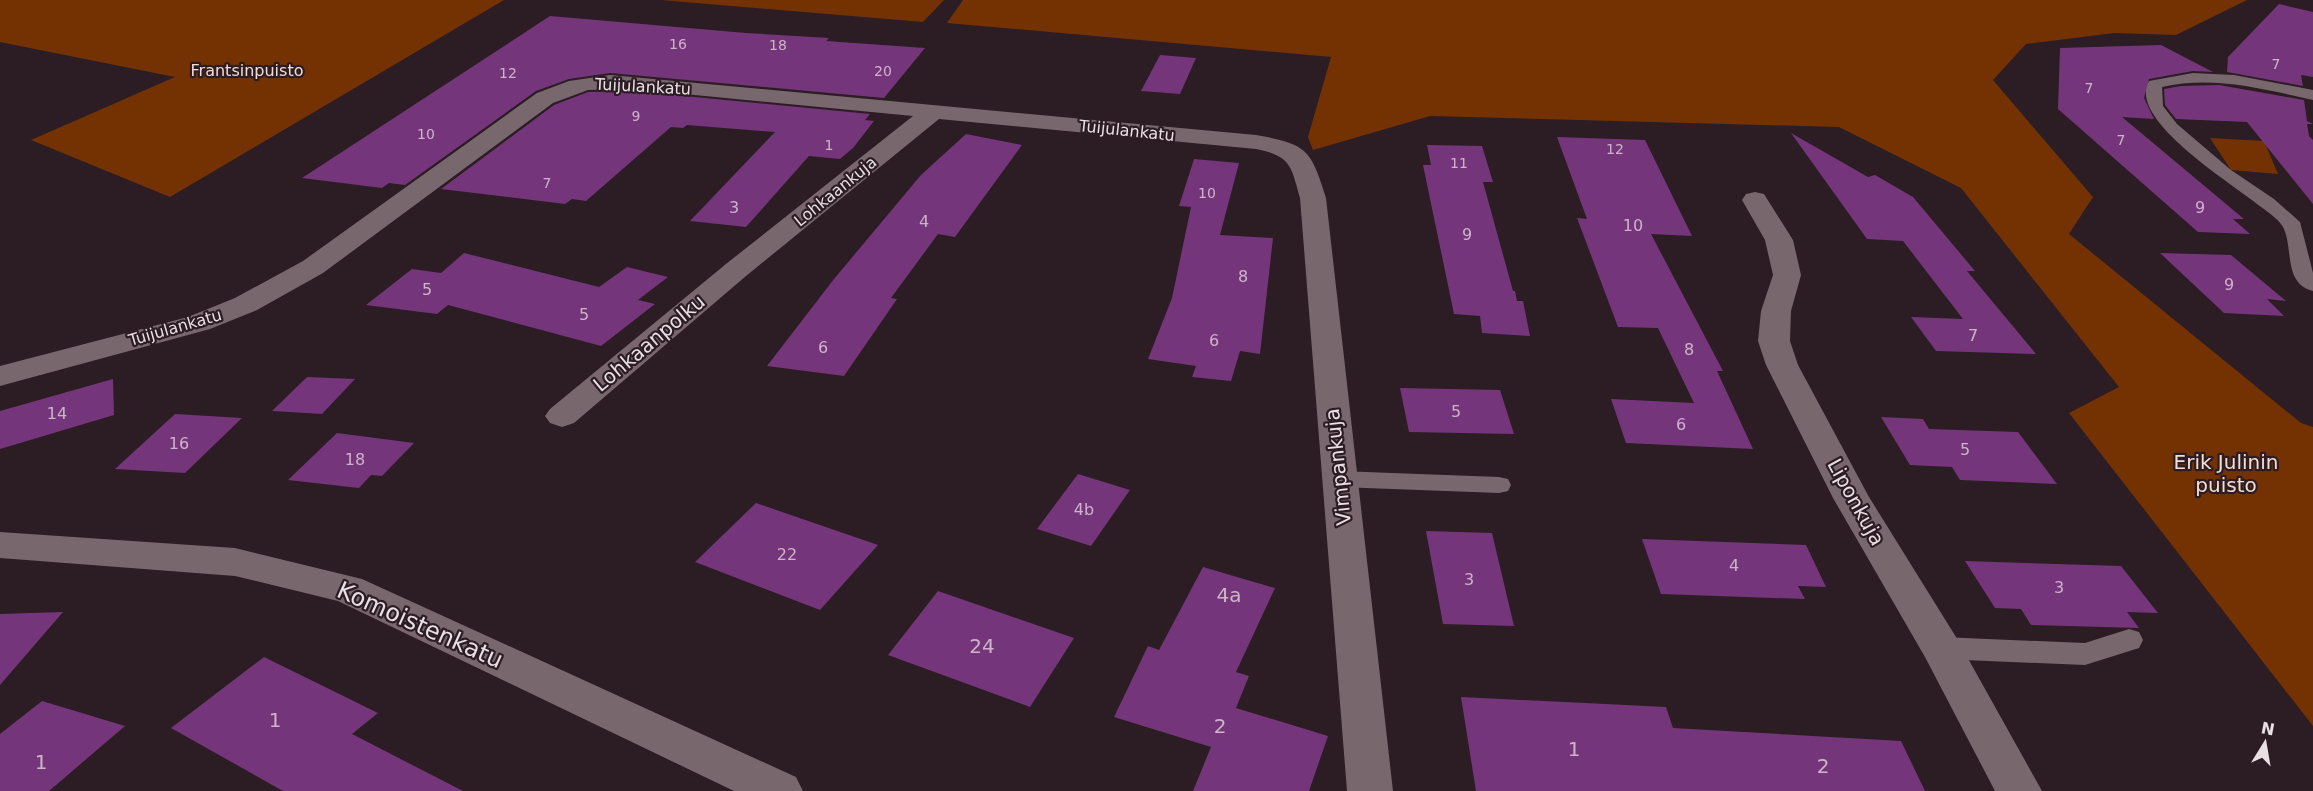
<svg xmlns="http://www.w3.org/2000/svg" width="2313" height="791" font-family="'DejaVu Sans',sans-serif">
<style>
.green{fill:#743203}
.building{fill:#75357a}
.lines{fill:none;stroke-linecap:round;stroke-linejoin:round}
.service{fill:#79676e;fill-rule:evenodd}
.minor{fill:#79676e;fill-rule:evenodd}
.labels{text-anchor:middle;stroke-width:4.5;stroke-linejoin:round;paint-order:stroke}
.far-number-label{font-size:14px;fill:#cdb4c9}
.far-park-label{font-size:16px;fill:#f5dcd0;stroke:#2b1d23}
.far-street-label{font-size:16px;fill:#eadfe3;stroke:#2b1d23}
.number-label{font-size:16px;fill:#cdb4c9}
.street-label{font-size:20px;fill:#eadfe3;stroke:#2b1d23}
.park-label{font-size:20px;fill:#f5dcd0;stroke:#2b1d23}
.near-number-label{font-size:20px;fill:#cdb4c9}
.near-street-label{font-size:24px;fill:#eadfe3;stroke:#2b1d23}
</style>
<rect width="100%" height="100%" fill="#2b1d23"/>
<g class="green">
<polygon points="0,0 504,0 170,197 31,140 175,77 0,42"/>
<polygon points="661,0 944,0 923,22"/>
<polygon points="963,0 2247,0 2176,35 2114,33 2026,44 1993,80 2093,197 2069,234 2301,423 2313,427 2313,726 2069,413 2119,387 1961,188 1839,127 1430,116 1313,150 1308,137 1331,57 947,23"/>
<polygon points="2210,138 2264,141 2278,174 2231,170"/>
</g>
<g class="building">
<polygon points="2279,4 2313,12 2313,77 2301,75 2303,86 2227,72 2228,57"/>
<polygon points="550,16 746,33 829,38 826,41 925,48 884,98 610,73 569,79 536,91 405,185 389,183 382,188 302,178"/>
<polygon points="2161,45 2213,72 2193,71 2149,79 2144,98 2154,119 2122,117 2244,219 2233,219 2250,234 2198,232 2058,109 2060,48"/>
<polygon points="1160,55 1196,58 1180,94 1141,91"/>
<polygon points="2219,85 2304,100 2307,121 2313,124 2307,124 2309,136 2313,140 2313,204 2247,122 2176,119 2165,105 2164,89 2181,86"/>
<polygon points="633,91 870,114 865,120 874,121 853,148 840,159 809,156 746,227 690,221 775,132 687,125 683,128 671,127 586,201 572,199 565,204 441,189 554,105 588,92"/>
<polygon points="1791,133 1868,177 1875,175 1913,197 1975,271 1967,271 2036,354 1936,351 1911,317 1963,319 1903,241 1867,239"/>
<polygon points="966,134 1022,145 955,237 938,234 891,298 897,299 844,376 767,366 834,279 921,175"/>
<polygon points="1557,137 1645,140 1692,236 1651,234 1723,371 1717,371 1753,449 1626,443 1611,399 1694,403 1658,328 1618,327 1577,218 1587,219"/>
<polygon points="1427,145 1482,146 1493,182 1483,182 1513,291 1515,291 1517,301 1523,301 1530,336 1482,333 1480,316 1454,314 1423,165 1431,165"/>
<polygon points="1194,159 1239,163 1220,235 1273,238 1260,354 1240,351 1231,381 1192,377 1196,366 1148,359 1172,298 1191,207 1179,206"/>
<polygon points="464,253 599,287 627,267 668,277 638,300 655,304 601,346 448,305 437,314 366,305 412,269 441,273"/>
<polygon points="2160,253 2231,255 2286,301 2267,299 2284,316 2224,313"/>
<polygon points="307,377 355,379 322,414 272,411"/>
<polygon points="113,379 114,415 0,449 0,411"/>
<polygon points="1400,388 1500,390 1514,434 1409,432"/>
<polygon points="175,414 242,418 185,473 115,469"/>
<polygon points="1881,417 1923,419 1929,429 2018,432 2057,484 1960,480 1952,467 1910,465"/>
<polygon points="337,433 414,443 382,476 371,475 359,488 288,480"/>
<polygon points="1078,474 1130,490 1091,546 1037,529"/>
<polygon points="756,503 878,545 820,610 695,562"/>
<polygon points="1426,531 1492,533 1514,626 1443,624"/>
<polygon points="1642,539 1806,545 1826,587 1798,586 1805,599 1661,594"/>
<polygon points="1965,561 2121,566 2158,613 2127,612 2139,628 2031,625 2021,609 1995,608"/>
<polygon points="1203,567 1275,588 1236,672 1249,676 1236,708 1328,736 1309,791 1193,791 1211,747 1114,717 1148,646 1159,650"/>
<polygon points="938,591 1074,638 1030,707 888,655"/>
<polygon points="63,612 0,685 0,614"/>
<polygon points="264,657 378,713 352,734 463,791 283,791 171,728"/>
<polygon points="1461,697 1666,707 1673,728 1901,741 1925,791 1476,791"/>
<polygon points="42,701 125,726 49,791 0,791 0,734"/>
</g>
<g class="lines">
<g class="service">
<path d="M2193 73 2234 75 2313 90V100C2264 89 2212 75 2162 87L2163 106 2177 124 2231 170 2274 199 2300 222 2313 273V291C2284 284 2293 250 2284 229 2281 221 2268 212 2261 207 2236 186 2126 120 2149 81Z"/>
<polygon points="1339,471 1499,477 1508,479 1511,485 1508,491 1499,493 1339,487 1330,485 1327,479 1330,473"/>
<polygon points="2129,629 2139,632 2143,640 2139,648 2085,665 1941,659 1931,656 1927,648 1931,640 1941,637 2085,643"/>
</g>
<g class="minor">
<path d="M610 75 1256 135C1307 144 1311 149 1326 198L1393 791H1347L1300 198C1291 166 1291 156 1256 149L939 119 746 276 574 423 562 427 550 423 545 416 550 409 726 264 913 116 633 89 588 90 553 103 323 273 257 310 210 329 0 386V366L188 317 235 298 303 261 537 93 569 81Z"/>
<polygon points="1755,192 1764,194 1793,240 1801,275 1791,311 1790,341 1798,365 1869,497 1956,637 2042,791 1995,791 1925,657 1833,498 1766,365 1758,341 1761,311 1773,275 1765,240 1742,200 1746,194"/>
<polygon points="0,532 235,548 362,579 796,777 803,791 734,791 338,601 235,576 0,558"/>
</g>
</g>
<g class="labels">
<g class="far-number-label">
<text x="678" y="49">16</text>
<text x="778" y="50">18</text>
<text x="2276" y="69">7</text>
<text x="883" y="76">20</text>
<text x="508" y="78">12</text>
<text x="2089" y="93">7</text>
<text x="636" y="121">9</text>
<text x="426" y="139">10</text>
<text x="2121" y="145">7</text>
<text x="829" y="150">1</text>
<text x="1615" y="154">12</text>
<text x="1459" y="168">11</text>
<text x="547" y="188">7</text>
<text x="1207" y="198">10</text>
</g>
<g class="far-park-label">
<text x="247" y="76">Frantsinpuisto</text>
</g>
<g class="far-street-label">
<text transform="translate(643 86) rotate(3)" y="6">Tuijulankatu</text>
<text transform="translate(1127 130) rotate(6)" y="6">Tuijulankatu</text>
<text transform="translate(835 191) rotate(-39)" y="6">Lohkaankuja</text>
<text transform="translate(175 327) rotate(-16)" y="6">Tuijulankatu</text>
</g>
<g class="number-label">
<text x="734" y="213">3</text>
<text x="2200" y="213">9</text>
<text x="924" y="227">4</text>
<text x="1633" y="231">10</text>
<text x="1467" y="240">9</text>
<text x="1243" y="282">8</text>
<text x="2229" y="290">9</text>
<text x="427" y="295">5</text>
<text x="584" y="320">5</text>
<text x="1973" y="341">7</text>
<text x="1214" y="346">6</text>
<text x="823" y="353">6</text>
<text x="1689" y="355">8</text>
<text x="1456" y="417">5</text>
<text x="57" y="419">14</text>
<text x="1681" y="430">6</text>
<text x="179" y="449">16</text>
<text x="1965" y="455">5</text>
<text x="355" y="465">18</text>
<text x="1084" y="515">4b</text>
<text x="787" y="560">22</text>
<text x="1734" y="571">4</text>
<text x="1469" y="585">3</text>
<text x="2059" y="593">3</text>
</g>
<g class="street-label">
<text transform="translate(649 343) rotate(-40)" y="7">Lohkaanpolku</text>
<text transform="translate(1338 467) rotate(-96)" y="7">Vimpankuja</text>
<text transform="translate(1856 502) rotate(61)" y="7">Liponkuja</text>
</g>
<g class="park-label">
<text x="2226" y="469">Erik Julinin<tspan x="2226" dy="23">puisto</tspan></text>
</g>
<g class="near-number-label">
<text x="1229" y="602">4a</text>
<text x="982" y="653">24</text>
<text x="275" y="727">1</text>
<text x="1220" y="733">2</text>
<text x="1574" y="756">1</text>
<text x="41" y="769">1</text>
<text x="1823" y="773">2</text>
</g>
<g class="near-street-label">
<text transform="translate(420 625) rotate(24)" y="8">Komoistenkatu</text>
</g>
</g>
<g transform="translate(2265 743) rotate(11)" stroke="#2b1d23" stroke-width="4.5" paint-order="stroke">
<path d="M0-4.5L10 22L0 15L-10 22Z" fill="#eadfe3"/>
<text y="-9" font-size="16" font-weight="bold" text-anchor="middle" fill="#eadfe3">N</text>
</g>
</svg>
